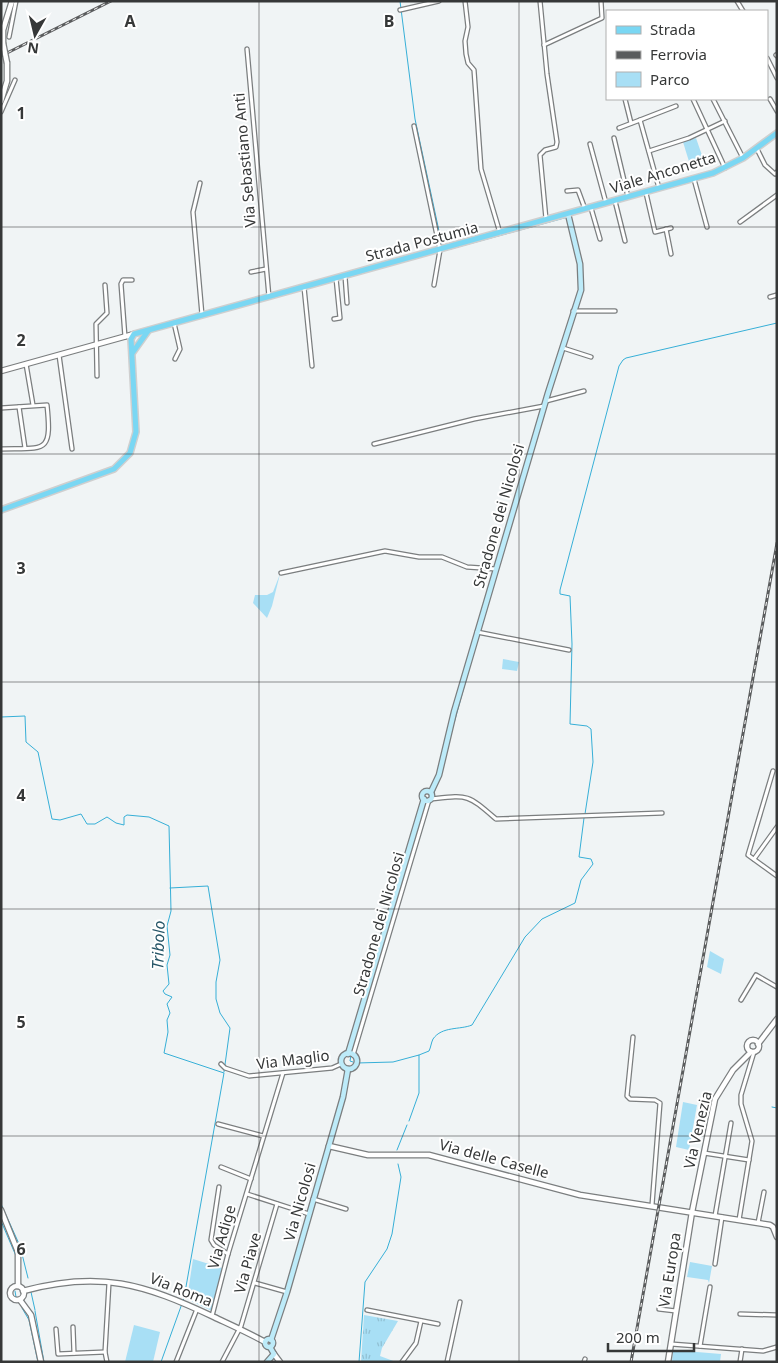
<svg xmlns="http://www.w3.org/2000/svg" width="778" height="1363" font-family="'Noto Sans',sans-serif">
<style>
.grass{fill:url(#grass-tufts)}
.park{fill:#a8dff5}
.lines{fill:none;stroke-linecap:round;stroke-linejoin:round}
.stream{stroke:#36afd7;stroke-width:1}
.minor-casing{stroke:#7b7e7f;stroke-width:5.5}
.tertiary-casing{stroke:#7b7e7f;stroke-width:7}
.secondary-casing{stroke:#7b7e7f;stroke-width:7}
.primary-casing{stroke:#cfcfcf;stroke-width:8}
.minor{stroke:#fff;stroke-width:3}
.tertiary{stroke:#fff;stroke-width:4.5}
.secondary{stroke:#bdebf9;stroke-width:4.5}
.primary{stroke:#7ad7f3;stroke-width:5}
.rail-casing{stroke:#5a5c5d;stroke-width:3}
.rail{stroke:#fff;stroke-width:1;stroke-dasharray:4;stroke-linecap:butt}
.tertiary-bridge-casing{stroke:#7b7e7f;stroke-width:7;stroke-linecap:butt}
.tertiary-bridge{stroke:#fff;stroke-width:4.5}
.grid{fill:none;stroke:#363838;stroke-width:1;stroke-opacity:0.55}
.labels{text-anchor:middle;stroke-width:4;stroke-linejoin:round;paint-order:stroke}
.street-label{font-size:15px;fill:#363838;stroke:#fff}
.water-label{font-size:16px;font-style:italic;fill:#245466;stroke:#fff}
.grid-label{font-size:16px;text-anchor:middle;font-weight:bold;fill:#363838;stroke:#fff;stroke-width:4;stroke-linejoin:round;paint-order:stroke}
</style>
<defs>
<pattern id="grass-tufts" width="24" height="20" patternUnits="userSpaceOnUse" patternTransform="scale(1.25)"><rect width="24" height="20" fill="#a8dff5"/><path d="M3 7l-1-3M5 7V3M7 7l1-3M15 17l-1-3M17 17v-4M19 17l1-3" fill="none" stroke="#91c0d3"/></pattern>
</defs>
<rect width="100%" height="100%" fill="#f0f4f5"/>
<polygon class="grass" points="364,1315 398,1321 382,1348 380,1356 396,1362 361,1362"/>
<g class="park">
<polygon points="696,138 705,164 691,168 683,142"/>
<polygon points="280,574 272,606 267,618 253,603 255,595 267,595 273,592"/>
<polygon points="503,659 519,662 517,671 502,669"/>
<polygon points="710,951 724,959 721,974 707,967"/>
<polygon points="683,1102 697,1105 689,1150 676,1147"/>
<polygon points="193,1259 222,1268 212,1311 187,1299"/>
<polygon points="690,1262 712,1266 709,1283 708,1280 687,1277"/>
<polygon points="134,1325 160,1332 153,1362 125,1362"/>
<polygon points="673,1350 721,1354 720,1362 672,1362"/>
</g>
<g class="lines">
<g class="stream">
<polyline points="400,1 415,119 442,245"/>
<polyline points="443,251 568,217"/>
<polyline points="550,381 562,342"/>
<polyline points="543,419 546,408"/>
<polyline points="1,717 25,716 26,742 38,752 52,819 60,820 81,814 87,824 95,824 107,817 116,823 124,825 124,817 127,815 149,817 169,826 171,911 167,926 170,955 167,965 169,984 163,991 165,994 172,997 167,1004 170,1013 167,1020 168,1032 164,1053 224,1073 184,1298 161,1362"/>
<polyline points="454,723 471,662"/>
<polyline points="434,794 436,785"/>
<polyline points="585,814 593,762 591,729 587,726 570,724 572,644 570,596 560,594 560,590 619,366 623,360 626,358 777,323"/>
<polyline points="170,888 208,886 220,960 216,982 216,999 220,1013 230,1028 224,1072"/>
<polyline points="351,1055 350,1061 353,1062"/>
<path d="M419 1055 429 1051C431 1047 431 1043 433 1039 442 1026 460 1030 472 1025L525 937 542 919 575 903 581 880 593 864 591 859 579 857 584 818"/>
<polyline points="357,1063 393,1062 419,1055 419,1093 409,1121"/>
<polyline points="772,1107 777,1108"/>
<polyline points="397,1150 407,1125"/>
<polyline points="1,1204 20,1246 28,1278"/>
<polyline points="1,1221 16,1256"/>
<polyline points="15,1291 16,1297"/>
<polyline points="31,1292 35,1310"/>
<polyline points="22,1308 29,1320 38,1362"/>
<polyline points="35,1311 44,1362"/>
<polyline points="359,1362 365,1282 387,1249 392,1234 401,1177 398,1164"/>
</g>
<g class="minor-casing">
<g id="minor">
<polyline points="465,1 468,27 465,41 466,54 468,63 474,70 481,169 500,233"/>
<polyline points="540,1 547,74 557,142 556,147 545,150 540,155 546,219"/>
<polyline points="737,1 743,11"/>
<polyline points="400,10 439,1"/>
<polyline points="9,37 16,1"/>
<polyline points="544,45 602,18 601,1"/>
<polyline points="247,49 269,297"/>
<polyline points="776,55 777,56"/>
<polyline points="767,58 777,78"/>
<polyline points="625,99 631,123"/>
<polyline points="693,99 725,168"/>
<polyline points="713,99 743,158"/>
<polyline points="770,99 777,111"/>
<polyline points="1,112 15,80"/>
<polyline points="414,126 440,250 434,285"/>
<polyline points="619,128 640,120"/>
<polyline points="614,138 628,197"/>
<polyline points="590,144 606,203"/>
<polyline points="757,149 765,165 775,174 777,172"/>
<polyline points="649,151 689,138 725,121"/>
<polyline points="694,179 707,227"/>
<polyline points="200,183 193,212 202,315"/>
<polyline points="659,188 640,120 676,106"/>
<polyline points="567,191 578,190 585,209"/>
<polyline points="646,193 655,232 671,228"/>
<polyline points="615,201 625,241"/>
<polyline points="591,208 600,239"/>
<polyline points="740,222 777,195"/>
<polyline points="666,229 671,254"/>
<polyline points="251,272 266,269"/>
<polyline points="345,276 347,303"/>
<polyline points="304,287 312,366"/>
<polyline points="770,297 777,295"/>
<polyline points="573,311 615,311"/>
<polyline points="334,319 340,318 336,278"/>
<polyline points="174,323 180,349 175,359"/>
<polyline points="125,337 121,284 123,280 132,280"/>
<polyline points="563,348 591,357"/>
<polyline points="59,355 72,449"/>
<polyline points="26,364 33,405"/>
<polyline points="97,376 96,324 107,313 105,285"/>
<polyline points="546,401 584,391"/>
<polyline points="19,407 25,448"/>
<path d="M1 408 47 405C52 454 46 448 1 449"/>
<polyline points="374,444 474,419 544,406"/>
<polyline points="281,573 385,551 419,557 442,557 467,567 496,569"/>
<polyline points="477,632 569,650"/>
<polyline points="773,771 748,855 777,876"/>
<path d="M431 799C469 795 467 794 496 819L662 813"/>
<polyline points="754,859 777,827"/>
<polyline points="741,1000 756,975 777,987"/>
<polyline points="633,1037 627,1096 630,1099 655,1100 660,1103 652,1205"/>
<polyline points="353,1055 429,800"/>
<polyline points="221,1064 225,1068 249,1076 332,1068 341,1064"/>
<polyline points="218,1124 263,1136"/>
<polyline points="704,1153 749,1160"/>
<polyline points="221,1167 251,1179"/>
<polyline points="219,1187 211,1240 214,1245 228,1254"/>
<polyline points="247,1194 309,1214"/>
<polyline points="313,1199 346,1209"/>
<polyline points="715,1216 731,1123"/>
<polyline points="739,1220 752,1141 741,1104 741,1095 754,1052"/>
<polyline points="758,1223 764,1192"/>
<polyline points="715,1264 722,1217"/>
<polyline points="255,1283 287,1292"/>
<polyline points="659,1309 676,1311"/>
<polyline points="367,1310 438,1324"/>
<polyline points="740,1314 777,1315"/>
<polyline points="212,1316 228,1254 283,1073"/>
<polyline points="73,1327 74,1353"/>
<polyline points="56,1329 58,1354 105,1352"/>
<polyline points="671,1344 763,1351 777,1347"/>
<polyline points="700,1346 710,1287"/>
<polyline points="107,1362 105,1352 109,1283"/>
<polyline points="176,1362 197,1309"/>
<polyline points="222,1362 241,1326 277,1204"/>
<polyline points="402,1362 416,1343 421,1321"/>
<polyline points="447,1362 460,1302"/>
<polyline points="584,1362 585,1359"/>
<polyline points="740,1362 742,1349"/>
</g>
</g>
<g class="tertiary-casing">
<g id="tertiary">
<polyline points="3,43 3,30 12,1"/>
<polyline points="1,101 7,81 7,63"/>
<polyline points="1,371 134,334"/>
<circle cx="753" cy="1046" r="6"/>
<polyline points="758,1044 777,1019"/>
<polyline points="329,1146 368,1155 429,1155 580,1195 770,1225 773,1227 777,1237"/>
<polyline points="1,1210 18,1252 18,1286"/>
<circle cx="17" cy="1293" r="7"/>
<path d="M23 1291C100 1270 144 1284 214 1317 231 1325 249 1333 265 1342"/>
<polyline points="20,1300 31,1315 41,1362"/>
<polyline points="274,1354 280,1362"/>
<polyline points="668,1362 692,1212 715,1099 733,1070 751,1052"/>
</g>
</g>
<g class="secondary-casing">
<g id="secondary">
<circle cx="427" cy="796" r="5"/>
<polyline points="431,792 439,775 454,712 548,393 581,290 580,264 568,214"/>
<circle cx="349" cy="1061" r="8"/>
<polyline points="348,1054 424,799"/>
<circle cx="269" cy="1343" r="4"/>
<polyline points="271,1340 287,1292 343,1097 348,1069"/>
<polyline points="267,1362 274,1354 270,1347"/>
</g>
</g>
<g class="primary-casing">
<g id="primary">
<polyline points="133,352 148,331"/>
<polyline points="1,510 114,469 130,453 136,432 131,339 134,334 713,173 743,158 777,133"/>
</g>
</g>
<use href="#minor" class="minor"/>
<use href="#tertiary" class="tertiary"/>
<use href="#secondary" class="secondary"/>
<use href="#primary" class="primary"/>
<g class="rail-casing">
<g id="rail">
<polyline points="1,56 111,1"/>
<polyline points="631,1362 777,543"/>
</g>
</g>
<use href="#rail" class="rail"/>
<g class="tertiary-bridge-casing">
<polyline id="tertiary-bridge" points="3,43 7,63"/>
</g>
<use href="#tertiary-bridge" class="tertiary-bridge"/>
</g>
<path class="grid" d="M259 1V1362M519 1V1362M1 227H777M1 454H777M1 682H777M1 909H777M1 1136H777"/>
<g class="labels">
<g class="street-label">
<text transform="translate(245 160) rotate(-95)" y="5">Via Sebastiano Anti</text>
<text transform="translate(663 173) rotate(-17)" y="5">Viale Anconetta</text>
<text transform="translate(422 242) rotate(-15)" y="5">Strada Postumia</text>
<text transform="translate(499 516) rotate(-74)" y="5">Stradone dei Nicolosi</text>
<text transform="translate(379 924) rotate(-74)" y="5">Stradone dei Nicolosi</text>
<text transform="translate(293 1060) rotate(-7)" y="5">Via Maglio</text>
<text transform="translate(698 1130) rotate(-77)" y="5">Via Venezia</text>
<text transform="translate(494 1159) rotate(15)" y="5">Via delle Caselle</text>
<text transform="translate(300 1202) rotate(-74)" y="5">Via Nicolosi</text>
<text transform="translate(222 1237) rotate(-74)" y="5">Via Adige</text>
<text transform="translate(248 1263) rotate(-74)" y="5">Via Piave</text>
<text transform="translate(670 1270) rotate(-81)" y="5">Via Europa</text>
<text transform="translate(181 1290) rotate(22)" y="5">Via Roma</text>
</g>
<g class="water-label">
<text transform="translate(158 945) rotate(-88)" y="6">Tribolo</text>
</g>
</g>
<g class="grid-label">
<text x="130" y="27">A</text>
<text x="389" y="27">B</text>
<text x="21" y="119">1</text>
<text x="21" y="346">2</text>
<text x="21" y="574">3</text>
<text x="21" y="801">4</text>
<text x="21" y="1028">5</text>
<text x="21" y="1255">6</text>
</g>
<rect width="778" height="1363" fill="none" stroke="#363838" stroke-width="5"/>
<rect x="606" y="10" width="162" height="90" fill="#ffffff" stroke="#afafaf"/>
<rect x="616" y="26" width="25" height="8" fill="#7ad7f3" stroke="#afafaf"/>
<text x="650" y="35" font-size="15" fill="#363838">Strada</text>
<rect x="616" y="51" width="25" height="8" fill="#5a5c5d" stroke="#afafaf"/>
<text x="650" y="60" font-size="15" fill="#363838">Ferrovia</text>
<rect x="616" y="72" width="25" height="15" fill="#a8dff5" stroke="#afafaf"/>
<text x="650" y="85" font-size="15" fill="#363838">Parco</text>
<g transform="translate(35 35) rotate(188)" stroke="#ffffff" stroke-width="4" paint-order="stroke">
<path d="M0-4L9 19L0 12L-9 19Z" fill="#363838"/>
<text y="-8" font-size="14" font-weight="bold" text-anchor="middle" fill="#363838">N</text>
</g>
<path d="M608 1343v8h86v-8" fill="none" stroke="#363838" stroke-width="2.5"/>
<text x="616" y="1343" font-size="15" fill="#363838" stroke="#ffffff" stroke-width="4" paint-order="stroke">200 m</text>
</svg>
